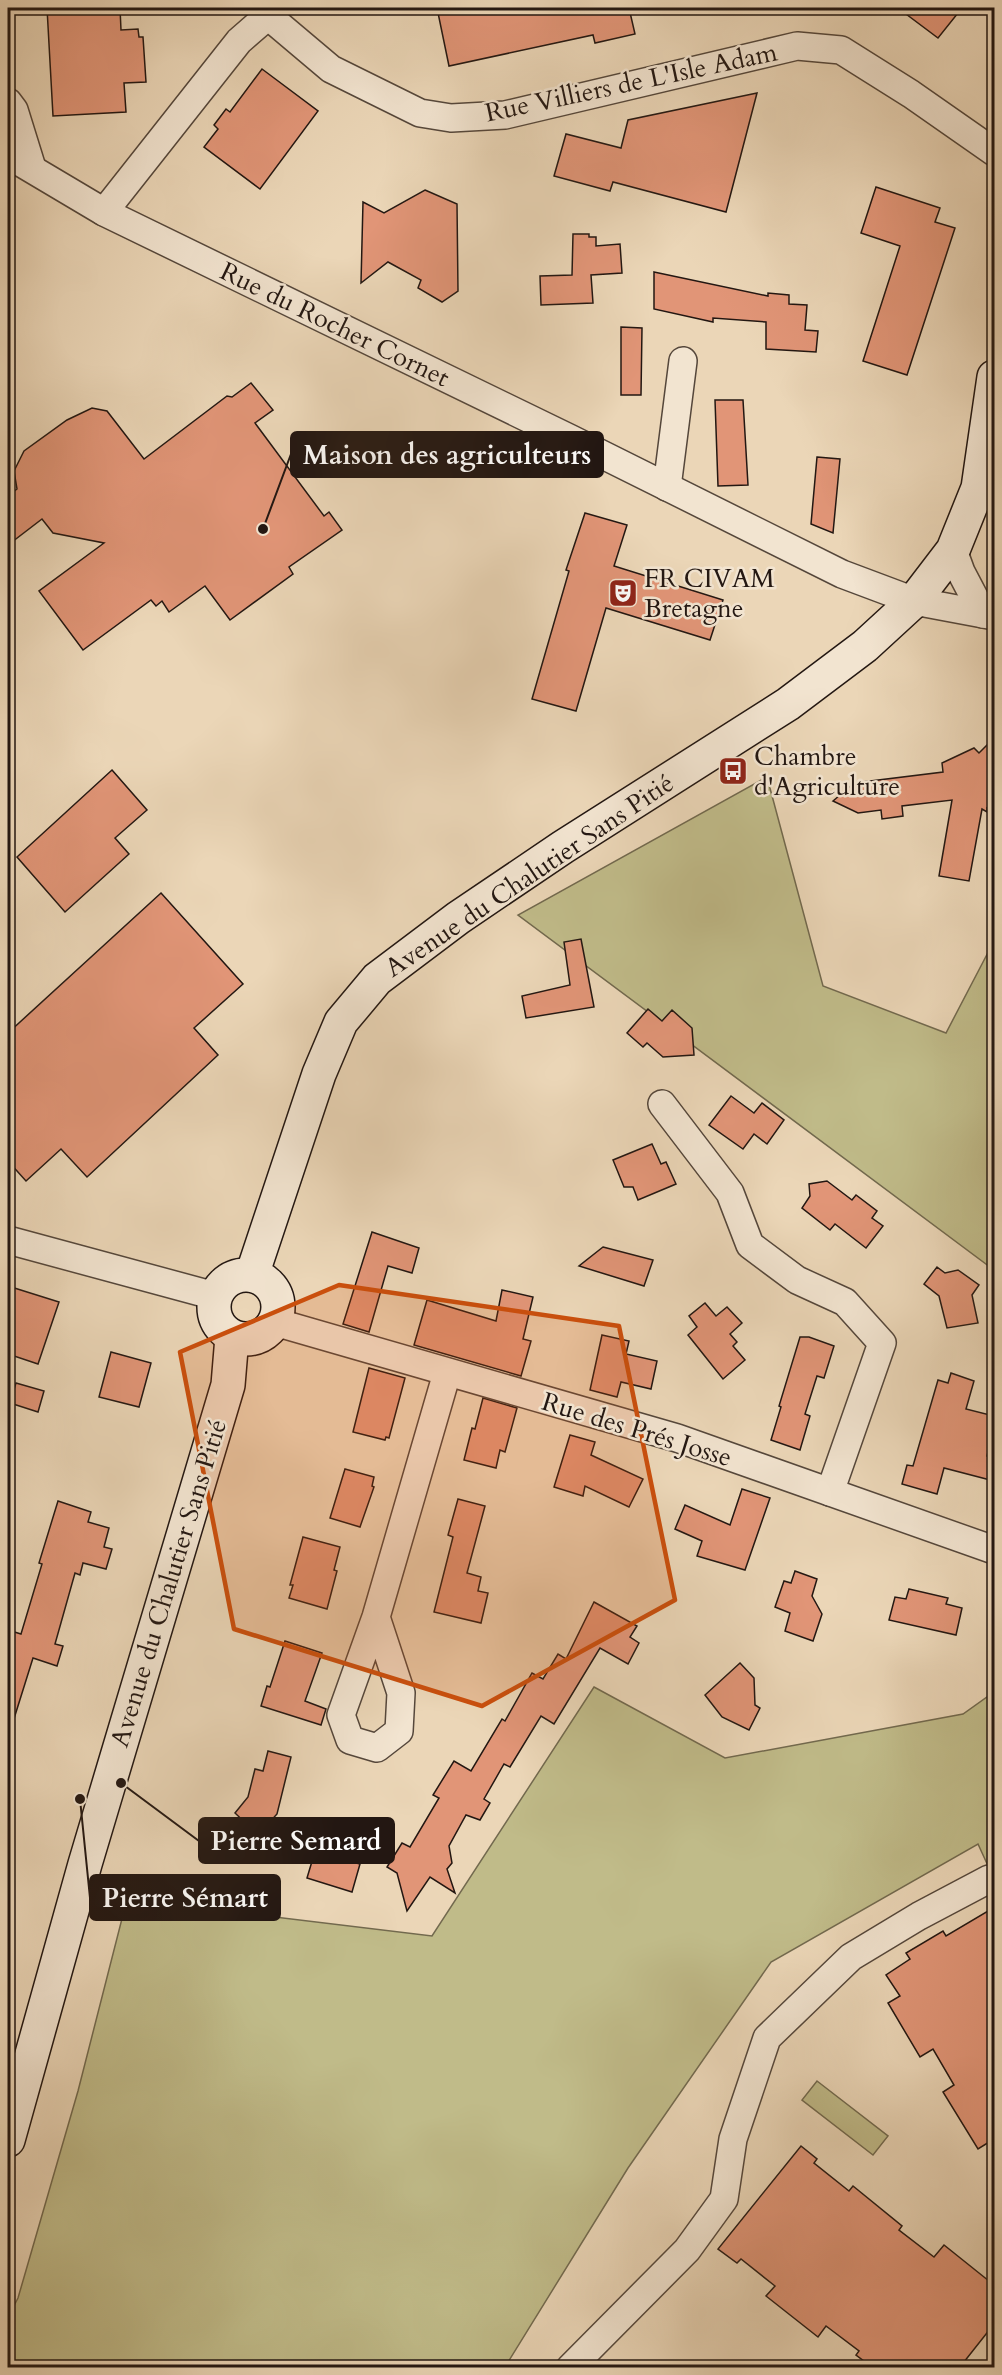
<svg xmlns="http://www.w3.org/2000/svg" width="1002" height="2375" font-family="Cardo,serif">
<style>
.green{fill:#c0bb89;stroke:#72694e;stroke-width:1.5}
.building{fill:#e19577;stroke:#231712;stroke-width:1.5}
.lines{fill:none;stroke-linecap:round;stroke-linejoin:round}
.street-casing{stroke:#55473b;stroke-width:30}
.secondary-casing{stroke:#231712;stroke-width:36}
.street{stroke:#f2e4d0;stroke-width:27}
.secondary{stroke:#f2e4d0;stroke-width:33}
.marked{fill:#ca4f0d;fill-opacity:0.2;stroke:#ca4f0d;stroke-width:4.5;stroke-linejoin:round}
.labels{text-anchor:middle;stroke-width:5;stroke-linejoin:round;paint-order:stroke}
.street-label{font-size:26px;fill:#231712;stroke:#f2e4d0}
.poi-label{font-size:26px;fill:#231712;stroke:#f2e4d0;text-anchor:start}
.leader{fill:none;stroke:#231712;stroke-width:2}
.callout-dot{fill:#231712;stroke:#f2e4d0;stroke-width:2}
.callout{fill:#231712;stroke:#231712;stroke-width:2}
.callout-label{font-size:27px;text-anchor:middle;font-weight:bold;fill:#fff}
</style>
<rect width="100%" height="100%" fill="#ebd6b7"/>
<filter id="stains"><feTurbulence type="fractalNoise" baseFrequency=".00333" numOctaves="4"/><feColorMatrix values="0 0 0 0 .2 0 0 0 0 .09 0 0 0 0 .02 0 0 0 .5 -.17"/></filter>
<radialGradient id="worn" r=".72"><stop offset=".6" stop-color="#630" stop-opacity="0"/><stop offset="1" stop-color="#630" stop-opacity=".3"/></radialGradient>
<g class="green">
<polygon points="767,777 823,986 946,1033 994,941 994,1270 518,915"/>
<polygon points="594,1687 725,1758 963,1714 994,1692 994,1879 978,1844 771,1962 628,2168 505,2367 8,2368 8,2317 18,2298 78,2091 127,1899 432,1936"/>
<polygon points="817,2081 888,2136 873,2155 802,2100"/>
</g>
<g class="building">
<polygon points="47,8 120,8 121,30 138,29 139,37 143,37 146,82 124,83 126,112 53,116"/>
<polygon points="437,8 629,8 635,34 595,43 593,35 449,66"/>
<polygon points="898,8 962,8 938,38"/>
<polygon points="262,69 318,111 260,189 204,147 218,129 214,125 226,109 230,112"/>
<polygon points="757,93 726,212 613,182 610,191 554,176 566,134 621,148 628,120"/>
<polygon points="876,187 940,208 935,222 955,228 907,375 863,361 900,246 861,233"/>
<polygon points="425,190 457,204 458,291 442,302 418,288 421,280 388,262 361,283 363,202 384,213"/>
<polygon points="573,234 589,234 589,237 596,237 596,246 620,244 622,273 591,275 593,303 541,305 540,276 572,275"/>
<polygon points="654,272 768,296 768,293 789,295 789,304 807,305 805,330 818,331 816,352 766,349 766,322 713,318 713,322 654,309"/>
<polygon points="621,327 642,328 641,395 621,395"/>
<polygon points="251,383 273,410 255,423 324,516 329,512 342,530 289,567 293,574 230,620 205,586 169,612 162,601 156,606 151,600 83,650 39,591 104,543 53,533 42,519 8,545 8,496 17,489 14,471 24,451 67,420 92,408 107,411 144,459 227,396 232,397"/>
<polygon points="715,400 743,400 748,485 718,486"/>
<polygon points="817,457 840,459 833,533 811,524"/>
<polygon points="585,513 627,525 614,566 723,600 710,640 606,608 576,711 532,699 569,571 566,570"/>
<polygon points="994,738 994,812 987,808 987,812 982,809 969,881 939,876 952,800 902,806 903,816 882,819 881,810 858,813 833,801 854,783 943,772 942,763 974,748 979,753"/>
<polygon points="112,770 147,810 115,838 129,854 65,912 17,857"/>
<polygon points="161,893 243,984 194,1028 218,1055 87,1177 61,1149 26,1181 8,1161 8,1033"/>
<polygon points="581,939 594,1007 526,1018 522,996 570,985 564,942"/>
<polygon points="648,1009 662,1021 672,1010 692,1028 694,1055 663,1057 647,1043 643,1047 627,1033"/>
<polygon points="731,1096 754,1113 762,1103 784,1120 767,1144 754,1134 743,1149 709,1125"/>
<polygon points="652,1144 661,1164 666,1162 676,1184 638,1200 633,1187 624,1187 613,1160"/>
<polygon points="827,1181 852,1200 856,1195 877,1211 872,1218 883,1226 866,1248 835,1224 830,1230 802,1208 810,1196 809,1184"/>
<polygon points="372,1232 419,1248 412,1273 388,1266 369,1332 343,1324"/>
<polygon points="603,1247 653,1260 644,1286 579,1266"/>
<polygon points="937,1267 945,1273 958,1270 979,1285 972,1295 978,1323 947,1328 939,1296 924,1284"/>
<polygon points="8,1286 59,1302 38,1364 8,1354"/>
<polygon points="502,1290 533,1297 523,1339 531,1341 521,1376 414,1345 427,1300 496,1321"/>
<polygon points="705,1303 716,1316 727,1307 742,1323 730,1334 737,1342 733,1346 745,1360 723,1379 688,1335 697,1327 689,1316"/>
<polygon points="602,1335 629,1341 626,1354 657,1361 651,1389 621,1382 617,1397 590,1390"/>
<polygon points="800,1337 809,1337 834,1346 824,1378 817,1376 805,1414 810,1416 800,1450 771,1440 781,1407 779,1406"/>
<polygon points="111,1352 151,1363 139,1407 99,1397"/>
<polygon points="369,1368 405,1378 389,1438 386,1437 385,1440 353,1432"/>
<polygon points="951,1373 974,1381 966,1409 994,1416 994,1427 987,1456 994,1458 994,1481 944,1468 937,1494 902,1484 907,1465 913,1466 938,1380 948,1383"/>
<polygon points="16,1383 44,1391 38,1412 10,1403"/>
<polygon points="483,1398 517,1408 505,1452 500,1450 496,1468 464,1460 472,1428 475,1429"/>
<polygon points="570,1435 595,1442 591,1455 643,1479 629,1507 585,1486 583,1496 554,1487"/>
<polygon points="345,1469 374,1477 372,1486 374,1487 360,1527 330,1518"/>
<polygon points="742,1489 770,1498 745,1570 697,1556 702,1541 675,1529 685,1505 730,1525"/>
<polygon points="458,1499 485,1506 467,1573 481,1577 478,1591 488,1593 481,1623 434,1612 453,1537 448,1535"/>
<polygon points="58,1501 91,1512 88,1522 109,1528 104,1547 112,1549 106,1569 83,1563 80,1575 75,1573 55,1644 63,1646 57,1666 33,1658 12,1725 8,1724 8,1630 21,1634 42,1564 39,1563"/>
<polygon points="303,1537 340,1547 334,1570 337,1571 327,1609 289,1598 293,1585 290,1585"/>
<polygon points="795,1571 817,1579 812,1596 822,1614 813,1641 785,1631 790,1613 775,1607 784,1581 791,1583"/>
<polygon points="909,1589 948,1598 946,1604 962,1608 956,1635 889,1620 895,1597 906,1599"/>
<polygon points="594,1602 637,1626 630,1637 639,1643 628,1664 600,1648 554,1724 541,1716 510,1767 504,1764 484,1799 490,1803 480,1820 466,1815 449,1846 452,1863 447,1869 455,1893 430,1877 407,1911 397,1873 387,1867 402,1843 410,1847 439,1798 433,1795 454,1761 471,1771 502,1719 505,1721 532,1673 543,1679 558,1654 566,1659"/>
<polygon points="285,1641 322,1653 305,1701 326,1709 321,1725 261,1706 267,1686 270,1687"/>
<polygon points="740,1663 754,1678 755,1705 760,1708 749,1730 722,1717 705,1695"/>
<polygon points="268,1751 291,1757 277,1814 258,1835 235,1813 248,1797 255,1769 263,1771"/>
<polygon points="316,1848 350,1858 349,1861 360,1864 352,1892 307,1878"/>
<polygon points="988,1911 994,1922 994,2139 978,2149 943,2092 954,2085 933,2049 920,2057 888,2003 900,1996 886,1975 910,1959 906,1953 943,1931 946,1936"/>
<polygon points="801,2146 817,2159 814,2163 849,2191 853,2186 902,2226 899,2230 934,2257 944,2245 994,2285 994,2324 960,2367 872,2367 856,2355 859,2351 826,2326 818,2337 766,2296 775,2286 741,2259 737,2263 718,2249"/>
</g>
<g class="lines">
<g class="street-casing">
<g id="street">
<polyline points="267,15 331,69 420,113 451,118 505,115 797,46 841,50 911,94 994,152"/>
<polyline points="8,102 14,110 32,168"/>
<polyline points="8,155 104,212 571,439 842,574 914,601 994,616"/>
<polyline points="104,212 239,41 277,8"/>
<polyline points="667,487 683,361"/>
<polyline points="953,550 961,572 983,614"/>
<polyline points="662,1104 730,1193 750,1245 797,1280 845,1302 882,1343 830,1492"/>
<polyline points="8,1240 215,1296"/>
<polyline points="275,1322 677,1438 994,1550"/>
<polyline points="376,1617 401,1693 399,1731 377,1748 350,1740 341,1715 376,1617 447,1373"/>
<polyline points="570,2368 687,2250 724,2199 733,2139 767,2038 851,1957 919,1916 989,1879 994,1880"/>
</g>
</g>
<g class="secondary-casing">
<g id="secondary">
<circle cx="246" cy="1307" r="32"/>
<polyline points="252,1275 319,1074 341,1022 377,979 458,918 563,847 788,704 865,646 914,601 953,550 978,488 994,377"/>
<polyline points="8,2140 85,1864 228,1385 232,1337"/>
</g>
</g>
<use href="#street" class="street"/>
<use href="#secondary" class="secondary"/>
</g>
<path class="marked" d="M339 1285 619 1326 675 1600 482 1706 234 1629 180 1352Z"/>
<defs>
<g id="theatre-square" transform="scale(1.5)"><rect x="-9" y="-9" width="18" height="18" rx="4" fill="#8f2418" stroke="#f2e4d0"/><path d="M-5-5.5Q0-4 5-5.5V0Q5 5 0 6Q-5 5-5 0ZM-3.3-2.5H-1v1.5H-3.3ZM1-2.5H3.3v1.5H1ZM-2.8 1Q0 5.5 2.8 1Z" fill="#fff"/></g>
<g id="bus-square" transform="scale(1.5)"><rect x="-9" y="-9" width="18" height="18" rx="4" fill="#8f2418" stroke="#f2e4d0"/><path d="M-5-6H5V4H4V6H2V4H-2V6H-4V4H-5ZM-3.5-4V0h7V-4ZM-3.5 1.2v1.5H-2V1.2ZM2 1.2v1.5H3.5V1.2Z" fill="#fff"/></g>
</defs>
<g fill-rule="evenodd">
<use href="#theatre-square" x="623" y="593"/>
<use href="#bus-square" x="733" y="771"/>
</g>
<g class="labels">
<g class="street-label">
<text transform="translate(631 82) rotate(-12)" y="9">Rue Villiers de L'Isle Adam</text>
<text transform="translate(335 324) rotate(26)" y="9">Rue du Rocher Cornet</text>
<text transform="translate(529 875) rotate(-34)" y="9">Avenue du Chalutier Sans Pitié</text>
<text transform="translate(637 1429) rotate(17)" y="9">Rue des Prés Josse</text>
<text transform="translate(168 1583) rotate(-73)" y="9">Avenue du Chalutier Sans Pitié</text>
</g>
<g class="poi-label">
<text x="644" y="587">FR CIVAM<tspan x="644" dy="30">Bretagne</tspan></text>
<text x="754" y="765">Chambre<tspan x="754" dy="30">d'Agriculture</tspan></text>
</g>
</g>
<path class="leader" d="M263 529L291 454M121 1783L199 1841M80 1799L90 1898"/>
<g class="callout-dot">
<circle cx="263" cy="529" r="6"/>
<circle cx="121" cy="1783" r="6"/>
<circle cx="80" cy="1799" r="6"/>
</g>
<g class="callout">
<rect x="291" y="432" width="312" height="45" rx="6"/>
<rect x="199" y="1818" width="195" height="45" rx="6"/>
<rect x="90" y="1875" width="190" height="45" rx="6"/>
</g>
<g class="callout-label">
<text x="447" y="464">Maison des agriculteurs</text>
<text x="296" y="1850">Pierre Semard</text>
<text x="185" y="1907">Pierre Sémart</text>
</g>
<rect width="1002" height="2375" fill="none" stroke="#ebd6b7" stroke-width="30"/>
<rect x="9" y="9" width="984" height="2357" fill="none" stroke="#231712" stroke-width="3"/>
<rect x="15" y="15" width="972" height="2345" fill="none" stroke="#231712" stroke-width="1.5"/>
<rect width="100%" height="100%" filter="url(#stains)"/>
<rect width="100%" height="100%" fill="url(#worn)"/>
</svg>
